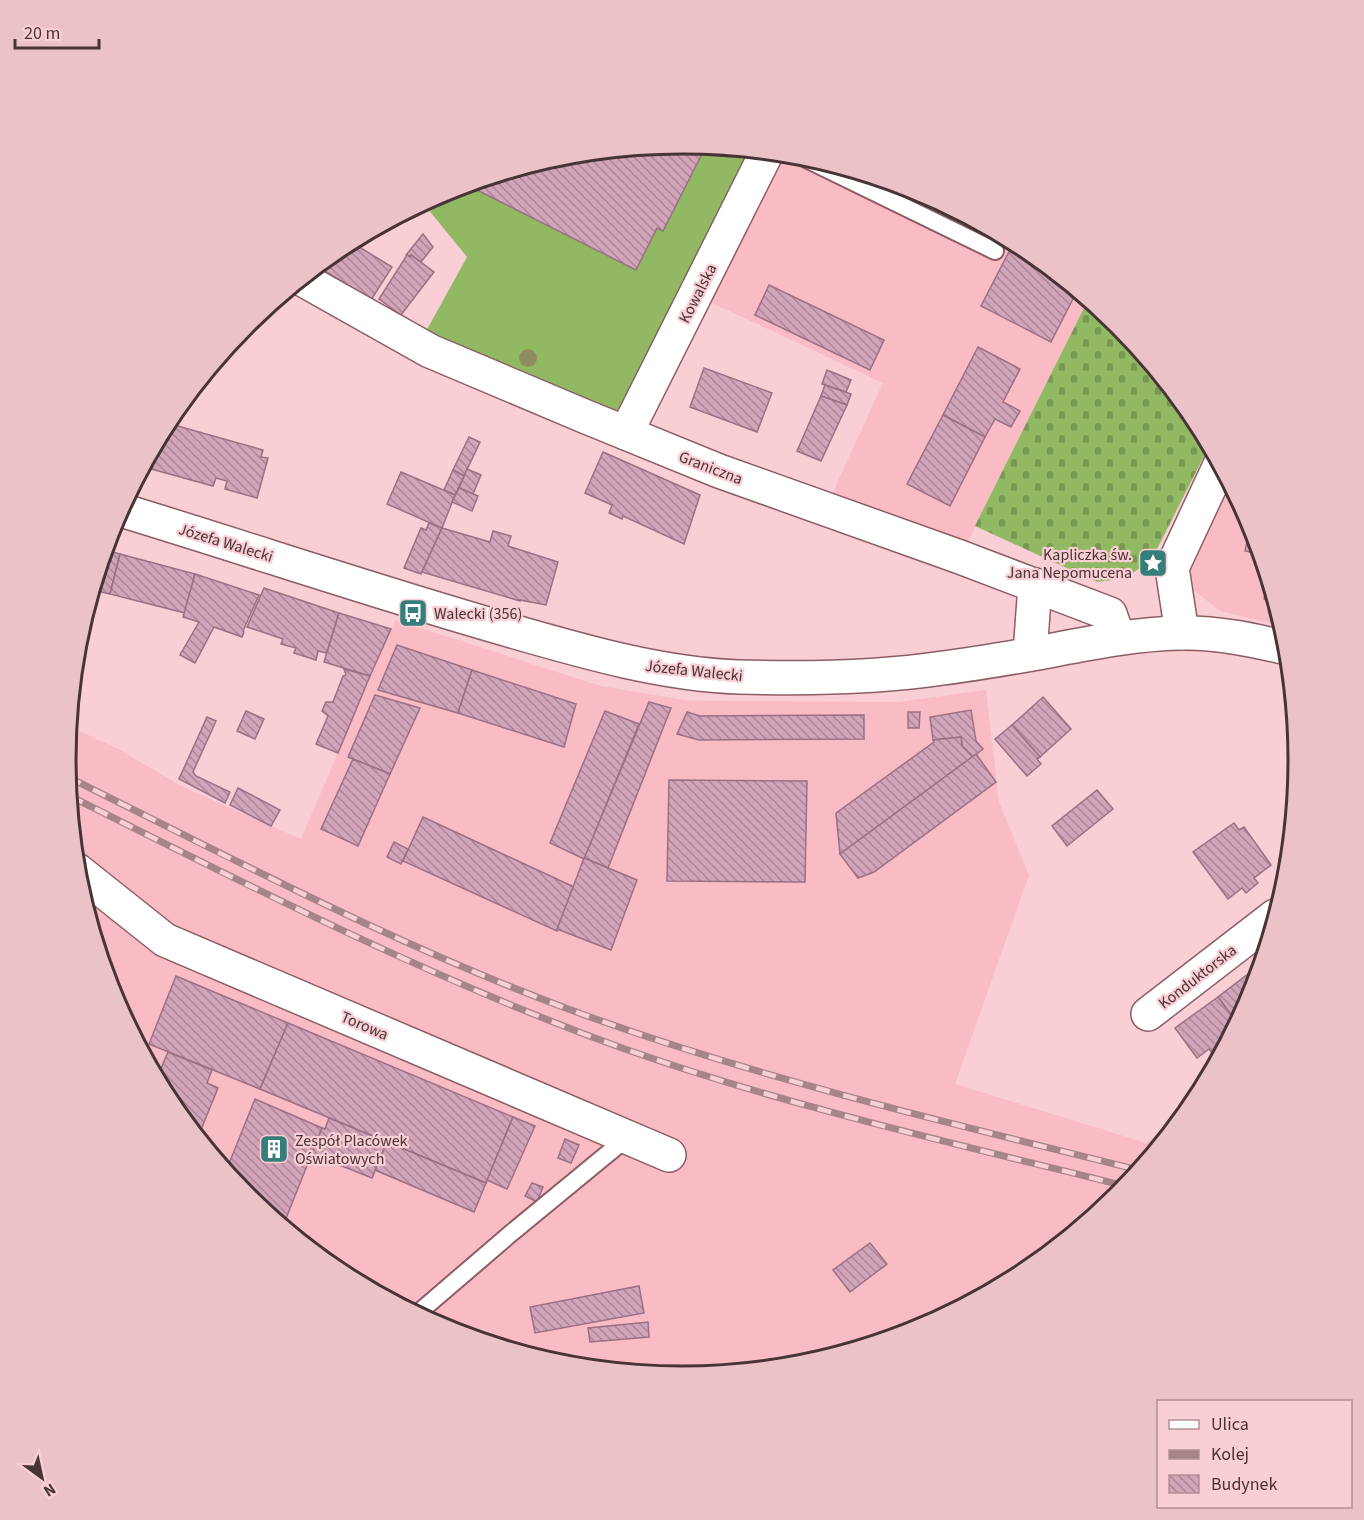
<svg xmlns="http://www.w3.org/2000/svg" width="1364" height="1520" font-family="'Source Sans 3',sans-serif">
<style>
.built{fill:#f9bcc5}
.cemetery{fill:url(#cemetery-stones)}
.garden{fill:#91b963}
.building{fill:url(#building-back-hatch);stroke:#9b7084;stroke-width:1.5}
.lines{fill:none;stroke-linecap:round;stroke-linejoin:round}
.service-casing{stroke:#8c5e64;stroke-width:20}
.minor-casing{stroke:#8c5e64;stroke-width:36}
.secondary-casing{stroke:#8c5e64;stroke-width:36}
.service{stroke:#fff;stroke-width:16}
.minor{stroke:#fff;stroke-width:33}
.secondary{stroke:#fff;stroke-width:33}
.rail-casing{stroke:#a6858a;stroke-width:7}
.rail{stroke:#f9ced4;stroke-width:4.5;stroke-dasharray:14;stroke-linecap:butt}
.tree{fill:#8f8d5f}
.labels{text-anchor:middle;stroke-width:4.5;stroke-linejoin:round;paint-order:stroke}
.street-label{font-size:16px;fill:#483336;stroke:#f9ced4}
.poi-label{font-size:16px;fill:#483336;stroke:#f9ced4;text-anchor:start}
.rim{fill:none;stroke:#483336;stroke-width:3}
</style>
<defs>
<pattern id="cemetery-stones" width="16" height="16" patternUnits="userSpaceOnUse" patternTransform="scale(1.5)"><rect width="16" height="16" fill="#91b963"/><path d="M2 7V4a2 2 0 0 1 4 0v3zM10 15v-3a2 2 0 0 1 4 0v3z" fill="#789752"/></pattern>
<pattern id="building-back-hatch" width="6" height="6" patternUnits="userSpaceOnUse" patternTransform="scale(1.5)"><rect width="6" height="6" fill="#d2a4b9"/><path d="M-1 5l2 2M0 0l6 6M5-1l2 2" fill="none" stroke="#ac8697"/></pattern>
</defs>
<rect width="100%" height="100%" fill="#f9ced4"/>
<g class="built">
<polygon points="767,152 803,156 918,191 1025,248 1088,300 960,557 825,509 883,383 695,295"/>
<polygon points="1221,468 1251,525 1282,626 1220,611 1177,577"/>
<polygon points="395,620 601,686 690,701 898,702 986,690 999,802 1029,875 955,1084 1146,1143 1183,1116 1117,1196 1024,1272 917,1329 802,1364 682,1376 561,1364 446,1329 339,1272 246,1195 170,1102 113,995 78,880 66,760 69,726 120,750 181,786 301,839"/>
</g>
<polygon class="cemetery" points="1088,300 1118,325 1194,418 1209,446 1152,559 1126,578 1097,582 975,526"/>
<polygon class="garden" points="682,144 767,152 626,433 419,344 467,257 423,203 447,191 562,156"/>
<g class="building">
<polygon points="682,144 706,146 663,231 657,228 636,270 467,185 562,156"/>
<polygon points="423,234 433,247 421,262 411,255 410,257 406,255"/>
<polygon points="351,242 392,267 371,300 317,266 340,248"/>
<polygon points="1014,242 1025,248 1077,291 1051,342 981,306"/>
<polygon points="407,255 410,257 411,255 434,272 401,315 379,299"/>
<polygon points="769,285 884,340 870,370 755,315"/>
<polygon points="248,323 249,324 220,367 215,363"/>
<polygon points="978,347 1020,369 1003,402 1020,411 1011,427 995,419 985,437 943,415"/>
<polygon points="704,368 772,393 757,432 690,407"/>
<polygon points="827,370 851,380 846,392 822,384"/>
<polygon points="825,385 851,394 847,405 821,396"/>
<polygon points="821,396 847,405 821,461 797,451"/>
<polygon points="943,415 985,437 950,506 907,484"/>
<polygon points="167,423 263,450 261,457 268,458 257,498 225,489 227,481 216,478 213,486 144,467"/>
<polygon points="469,437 480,442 464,476 453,470"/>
<polygon points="603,452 700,495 684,544 623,516 622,519 609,513 612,505 585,493"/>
<polygon points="467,469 481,475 473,494 459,488"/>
<polygon points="453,470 464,476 455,495 444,490"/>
<polygon points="401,472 455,495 442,528 387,504"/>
<polygon points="459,488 478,496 472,511 452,502"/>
<polygon points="429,523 442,528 421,574 404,568 421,528 426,530"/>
<polygon points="1251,523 1251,525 1260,554 1245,551"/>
<polygon points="442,528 490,542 493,531 511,536 508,546 558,562 546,605 520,600 520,601 422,572"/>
<polygon points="105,550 120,554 110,594 93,590"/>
<polygon points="120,554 195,574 185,613 110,594"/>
<polygon points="195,574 259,595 243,631 244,632 242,637 214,627 195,663 180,655 199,622 183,617"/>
<polygon points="1267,583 1269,584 1275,603 1264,599"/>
<polygon points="264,588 339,613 327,653 318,651 316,660 294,653 296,648 281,644 283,639 247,627"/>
<polygon points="339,613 391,629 370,676 324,662"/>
<polygon points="78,641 86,644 81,659 76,658"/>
<polygon points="397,645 472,670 458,713 378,690"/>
<polygon points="344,669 370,676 338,753 316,744 328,716 322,711 326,702 333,702 343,676 346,675"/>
<polygon points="472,670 576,704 564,747 458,713"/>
<polygon points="375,695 420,708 390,774 348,757"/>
<polygon points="1043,697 1071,729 1040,757 1012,725"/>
<polygon points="649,702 671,708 608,868 584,858"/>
<polygon points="971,710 976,741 983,749 973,757 962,746 961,737 933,740 930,717"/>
<polygon points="246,711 264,719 255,739 237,731"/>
<polygon points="605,711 639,724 584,859 550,843"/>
<polygon points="687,712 700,716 864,715 864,739 699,740 677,734"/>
<polygon points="908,712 920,712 919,728 908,728"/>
<polygon points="207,717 216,721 193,772 196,776 230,792 225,803 179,779"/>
<polygon points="1012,725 1040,757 1037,759 1041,764 1027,776 995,739"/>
<polygon points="961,737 962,746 973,757 840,854 836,813 934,742 933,740"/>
<polygon points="976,754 996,782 874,872 858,878 840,854"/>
<polygon points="353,759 390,774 358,846 321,829"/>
<polygon points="669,780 807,781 805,882 667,881"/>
<polygon points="238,788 280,810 271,826 230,805"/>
<polygon points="1097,790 1113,809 1067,846 1052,826"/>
<polygon points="423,817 574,887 557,931 403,861"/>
<polygon points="1234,823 1239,830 1244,827 1271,865 1254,878 1258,883 1246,893 1242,888 1228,899 1193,852"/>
<polygon points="394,842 408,849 401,864 387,857"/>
<polygon points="584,858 637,880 611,950 557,929"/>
<polygon points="1261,964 1251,996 1237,1023 1218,997"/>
<polygon points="176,976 288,1023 260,1089 149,1044"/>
<polygon points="1218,997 1237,1023 1232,1031 1228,1034 1229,1036 1219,1056 1216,1058 1209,1049 1197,1058 1175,1028"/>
<polygon points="288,1023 513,1117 486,1183 260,1089"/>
<polygon points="168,1052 212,1070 207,1083 218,1088 198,1137 170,1102 157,1078"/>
<polygon points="255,1099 322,1128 283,1226 246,1195 226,1171"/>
<polygon points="513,1117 535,1126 507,1189 487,1180"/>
<polygon points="329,1118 387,1142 372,1178 312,1154 322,1128 325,1129"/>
<polygon points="565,1139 579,1145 571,1163 558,1158"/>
<polygon points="387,1142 486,1183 474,1212 375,1170"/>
<polygon points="532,1183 543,1187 537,1202 525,1196"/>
<polygon points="870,1243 887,1264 850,1292 833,1270"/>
<polygon points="639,1286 644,1313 535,1333 530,1307"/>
<polygon points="648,1322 649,1337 590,1342 588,1328"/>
</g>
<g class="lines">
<g class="service-casing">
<g id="service">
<polyline points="798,155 995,251"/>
<polyline points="417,1314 509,1235 628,1137"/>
</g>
</g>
<g class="minor-casing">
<g id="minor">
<polyline points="302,279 430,351 584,416 719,471 960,557 1110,614 1118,637"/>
<polyline points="626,433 767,152"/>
<polyline points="1182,633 1172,568 1220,465"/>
<polyline points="1030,654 1035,585"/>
<polyline points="77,870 165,940 669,1155"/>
<polyline points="1148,1014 1275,916"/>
</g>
</g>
<g class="secondary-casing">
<path id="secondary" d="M121 510C249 549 376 592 505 629 582 651 659 674 739 677 807 679 876 678 943 668 973 664 1003 659 1032 654 1081 645 1130 634 1180 633 1216 632 1253 640 1287 648"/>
</g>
<use href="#service" class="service"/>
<use href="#minor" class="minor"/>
<use href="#secondary" class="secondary"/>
<g class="rail-casing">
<g id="rail">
<path d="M68 777C239 862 409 952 590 1017 769 1081 954 1124 1138 1170"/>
<path d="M70 796C251 887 431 979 622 1048 786 1106 957 1144 1125 1186"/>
</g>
</g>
<use href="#rail" class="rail"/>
</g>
<circle class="tree" cx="528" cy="358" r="9"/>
<defs>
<g id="sight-square" transform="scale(1.5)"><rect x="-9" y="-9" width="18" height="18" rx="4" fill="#367e79" stroke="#f9ced4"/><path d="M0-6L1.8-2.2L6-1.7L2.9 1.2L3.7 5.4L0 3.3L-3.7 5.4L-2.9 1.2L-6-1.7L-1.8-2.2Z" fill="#fff"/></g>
<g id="bus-square" transform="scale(1.5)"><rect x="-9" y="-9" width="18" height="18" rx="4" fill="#367e79" stroke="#f9ced4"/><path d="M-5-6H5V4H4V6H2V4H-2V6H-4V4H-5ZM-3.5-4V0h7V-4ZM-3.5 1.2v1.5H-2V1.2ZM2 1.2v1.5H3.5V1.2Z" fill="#fff"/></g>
<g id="building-square" transform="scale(1.5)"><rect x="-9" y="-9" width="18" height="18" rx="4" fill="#367e79" stroke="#f9ced4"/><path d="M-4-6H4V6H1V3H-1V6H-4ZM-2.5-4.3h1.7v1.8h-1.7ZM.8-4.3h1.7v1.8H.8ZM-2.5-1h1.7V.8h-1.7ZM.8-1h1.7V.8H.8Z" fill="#fff"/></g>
</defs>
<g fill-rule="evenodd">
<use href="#sight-square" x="1153" y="563"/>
<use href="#bus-square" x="413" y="613"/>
<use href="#building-square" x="274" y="1149"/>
</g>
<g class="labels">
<g class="street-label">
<text transform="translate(697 293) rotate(-63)" y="6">Kowalska</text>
<text transform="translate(711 467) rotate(21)" y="6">Graniczna</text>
<text transform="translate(226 542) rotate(17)" y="6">Józefa Walecki</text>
<text transform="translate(694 670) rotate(6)" y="6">Józefa Walecki</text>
<text transform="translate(1197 976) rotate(-38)" y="6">Konduktorska</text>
<text transform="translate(365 1025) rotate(23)" y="6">Torowa</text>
</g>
<g class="poi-label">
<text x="1132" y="560" text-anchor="end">Kapliczka św.<tspan x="1132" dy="18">Jana Nepomucena</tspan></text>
<text x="434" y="619">Walecki (356)</text>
<text x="295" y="1146">Zespół Placówek<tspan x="295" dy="18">Oświatowych</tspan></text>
</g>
</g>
<path d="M0 0H1364V1520H0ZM76 760a606 606 0 1 1 1212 0a606 606 0 1 1-1212 0Z" fill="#ebc2c7" fill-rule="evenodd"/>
<path class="rim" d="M76 760a606 606 0 1 1 1212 0a606 606 0 1 1-1212 0Z"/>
<rect x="1157" y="1400" width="195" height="108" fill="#f9ced4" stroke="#b29095" stroke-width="1.5"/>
<rect x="1169" y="1420" width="30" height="9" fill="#ffffff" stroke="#b29095" stroke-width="1.5"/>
<text x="1211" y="1430" font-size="18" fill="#483336">Ulica</text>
<rect x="1169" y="1450" width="30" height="9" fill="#a6858a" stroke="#b29095" stroke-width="1.5"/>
<text x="1211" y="1460" font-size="18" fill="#483336">Kolej</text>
<rect x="1169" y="1475" width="30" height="18" fill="url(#building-back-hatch)" stroke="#b29095" stroke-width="1.5"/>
<text x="1211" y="1490" font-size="18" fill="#483336">Budynek</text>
<g transform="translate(42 1478) rotate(147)" stroke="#f9ced4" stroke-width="4.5" paint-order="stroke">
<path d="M0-4.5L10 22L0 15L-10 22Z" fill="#483336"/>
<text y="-9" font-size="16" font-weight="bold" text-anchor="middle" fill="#483336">N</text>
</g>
<path d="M15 39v9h84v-9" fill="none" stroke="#483336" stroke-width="3"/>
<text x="24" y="39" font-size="18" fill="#483336" stroke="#f9ced4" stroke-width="4.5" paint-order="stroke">20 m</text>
</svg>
